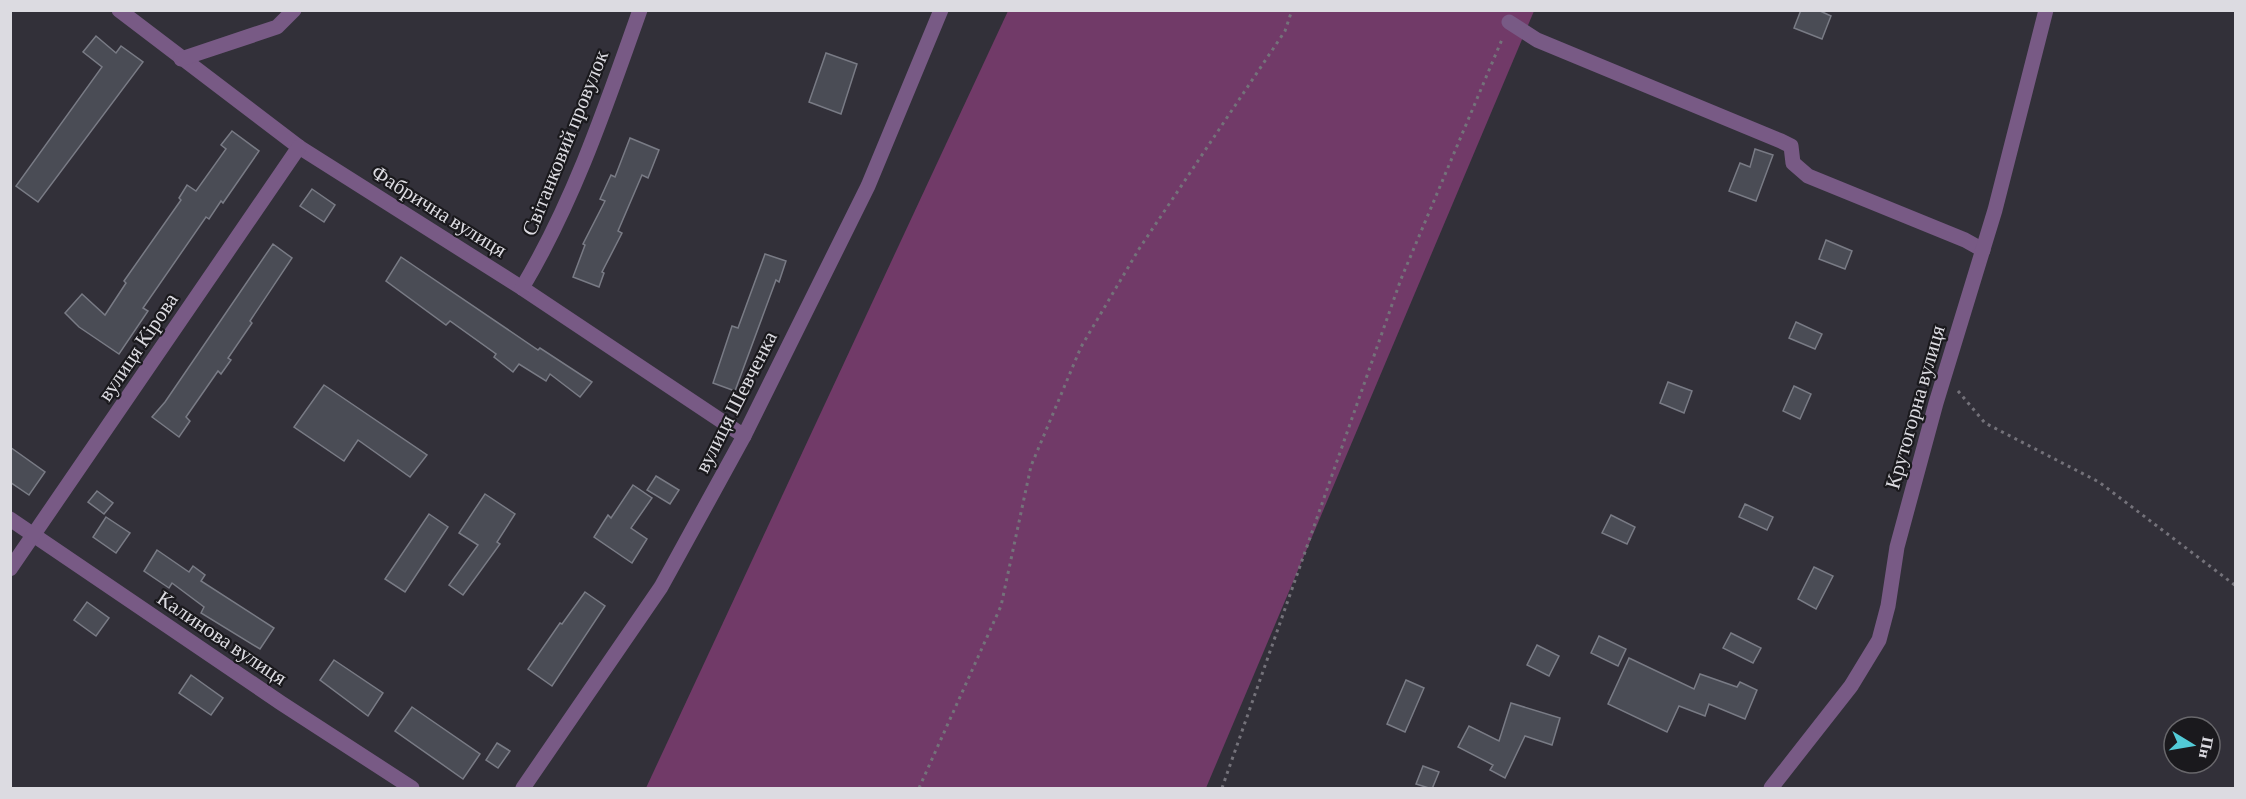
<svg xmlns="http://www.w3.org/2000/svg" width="2246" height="799" font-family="'Crimson Pro',serif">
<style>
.green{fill:#713a68}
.building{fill:#4a4c55;stroke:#797b85;stroke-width:1.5}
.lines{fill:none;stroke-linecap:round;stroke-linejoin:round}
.path{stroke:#74727a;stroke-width:3;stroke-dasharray:3 4.5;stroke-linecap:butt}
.street{stroke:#785a85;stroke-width:15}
.labels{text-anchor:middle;stroke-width:4.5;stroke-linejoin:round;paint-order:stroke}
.street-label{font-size:21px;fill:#dcdbe1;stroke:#1a191d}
</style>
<rect width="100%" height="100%" fill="#323039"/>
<polygon class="green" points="1008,11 1534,11 1206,788 646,788"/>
<g class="building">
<polygon points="1801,10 1818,10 1831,16 1822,39 1794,28"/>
<polygon points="96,36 116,53 121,46 143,62 38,202 16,186 102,67 83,52"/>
<polygon points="826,53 857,64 841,114 809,102"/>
<polygon points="232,131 259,151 223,203 221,201 209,219 206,217 143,308 148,311 119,354 79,327 65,313 82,294 105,315 126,283 124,281 181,200 179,198 187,185 196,191 226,149 221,145"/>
<polygon points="630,138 659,150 648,178 642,175 618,231 622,233 602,272 604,273 599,287 573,277 585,245 583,244 605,201 600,199 611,175 615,177"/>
<polygon points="1755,149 1773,155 1756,201 1729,191 1740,163 1750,167"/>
<polygon points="312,189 335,205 324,222 300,206"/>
<polygon points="1826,240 1852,251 1845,269 1819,259"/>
<polygon points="273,244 292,258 250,321 252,323 228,358 231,360 221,374 218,371 186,417 190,421 179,437 152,417 165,402"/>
<polygon points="765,254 786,261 779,282 776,280 735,391 713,383 732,326 738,328"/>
<polygon points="401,257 538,350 540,348 592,382 580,397 550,374 546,381 519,364 513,372 494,357 496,354 450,321 446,325 386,281"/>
<polygon points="1796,322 1822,334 1815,349 1789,338"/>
<polygon points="1668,382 1692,391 1684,413 1660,403"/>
<polygon points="324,385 427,455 410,477 358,440 344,461 294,427"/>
<polygon points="1794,386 1811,394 1800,419 1783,411"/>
<polygon points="10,447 45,472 29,495 10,482"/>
<polygon points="656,476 679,490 670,504 647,490"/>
<polygon points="633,485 652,498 631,528 647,539 632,563 594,537 608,515 611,518"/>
<polygon points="97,491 113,503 104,514 88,502"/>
<polygon points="485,494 515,514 497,542 500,544 463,595 449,585 478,545 459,533"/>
<polygon points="1745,504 1773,517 1767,530 1739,517"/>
<polygon points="429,514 448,527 405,592 385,579"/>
<polygon points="1611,515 1635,527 1627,544 1602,533"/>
<polygon points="106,517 130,533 116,553 93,537"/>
<polygon points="157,550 189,572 193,566 205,575 201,581 274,628 260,649 201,613 204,607 172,583 169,588 144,571"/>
<polygon points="1814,567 1833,576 1816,609 1798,599"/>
<polygon points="585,592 605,606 552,686 528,669 560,623 562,624"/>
<polygon points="87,602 109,618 96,636 74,620"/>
<polygon points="1731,633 1761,648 1753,663 1723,648"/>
<polygon points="1599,636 1626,649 1618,666 1591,653"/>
<polygon points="1537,645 1559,656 1549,676 1527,665"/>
<polygon points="1629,658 1694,689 1700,674 1737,687 1740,682 1757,690 1745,719 1709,704 1705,716 1679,706 1667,732 1608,704"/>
<polygon points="334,660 383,693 368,716 320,680"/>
<polygon points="191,675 223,698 211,715 179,693"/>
<polygon points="1406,680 1424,688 1405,732 1387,724"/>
<polygon points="1511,703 1560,718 1552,745 1525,736 1505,778 1490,770 1493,765 1458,747 1469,726 1499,741"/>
<polygon points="412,707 480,754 463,779 395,731"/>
<polygon points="497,743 510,751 498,768 486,760"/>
<polygon points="1423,766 1439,772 1432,789 1416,784"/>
</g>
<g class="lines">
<g class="path">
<polyline points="1958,391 1985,423 2099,482 2236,586"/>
<polyline points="919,788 1001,606 1031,466 1081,347 1139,249 1285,31 1292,10"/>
<polyline points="1222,788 1401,279 1503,37"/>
</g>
<g class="street">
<polyline points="119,10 299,147 522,288 744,436"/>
<polyline points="1509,22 1537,40 1781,141 1791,146 1793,163 1808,176 1965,240 1983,250"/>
<polyline points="181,59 277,27 294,10"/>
<path d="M522 288C574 201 606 106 640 10"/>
<polyline points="10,519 281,703 412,788"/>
<polyline points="10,569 299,147"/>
<polyline points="523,788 661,587 744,436 868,186 941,10"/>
<polyline points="1771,788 1851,686 1879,640 1888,606 1897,547 1936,403 1995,210 2046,10"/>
</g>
</g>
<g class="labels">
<g class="street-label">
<text transform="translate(565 143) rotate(-68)" y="7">Світанковий провулок</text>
<text transform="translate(439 211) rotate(32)" y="7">Фабрична вулиця</text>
<text transform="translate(138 347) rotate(-56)" y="7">вулиця Кірова</text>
<text transform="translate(736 402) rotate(-63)" y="7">вулиця Шевченка</text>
<text transform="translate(1915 407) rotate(-74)" y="7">Крутогорна вулиця</text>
<text transform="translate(222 638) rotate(34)" y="7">Калинова вулиця</text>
</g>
</g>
<rect width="2246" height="799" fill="none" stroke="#dcdbe1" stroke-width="24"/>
<g transform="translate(2192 745) rotate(101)"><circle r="28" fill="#1a191d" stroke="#68676b" stroke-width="1.5"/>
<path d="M0-4.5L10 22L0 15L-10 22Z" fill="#52cbd7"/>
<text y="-9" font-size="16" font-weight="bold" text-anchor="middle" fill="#dcdbe1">Пн</text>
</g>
</svg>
